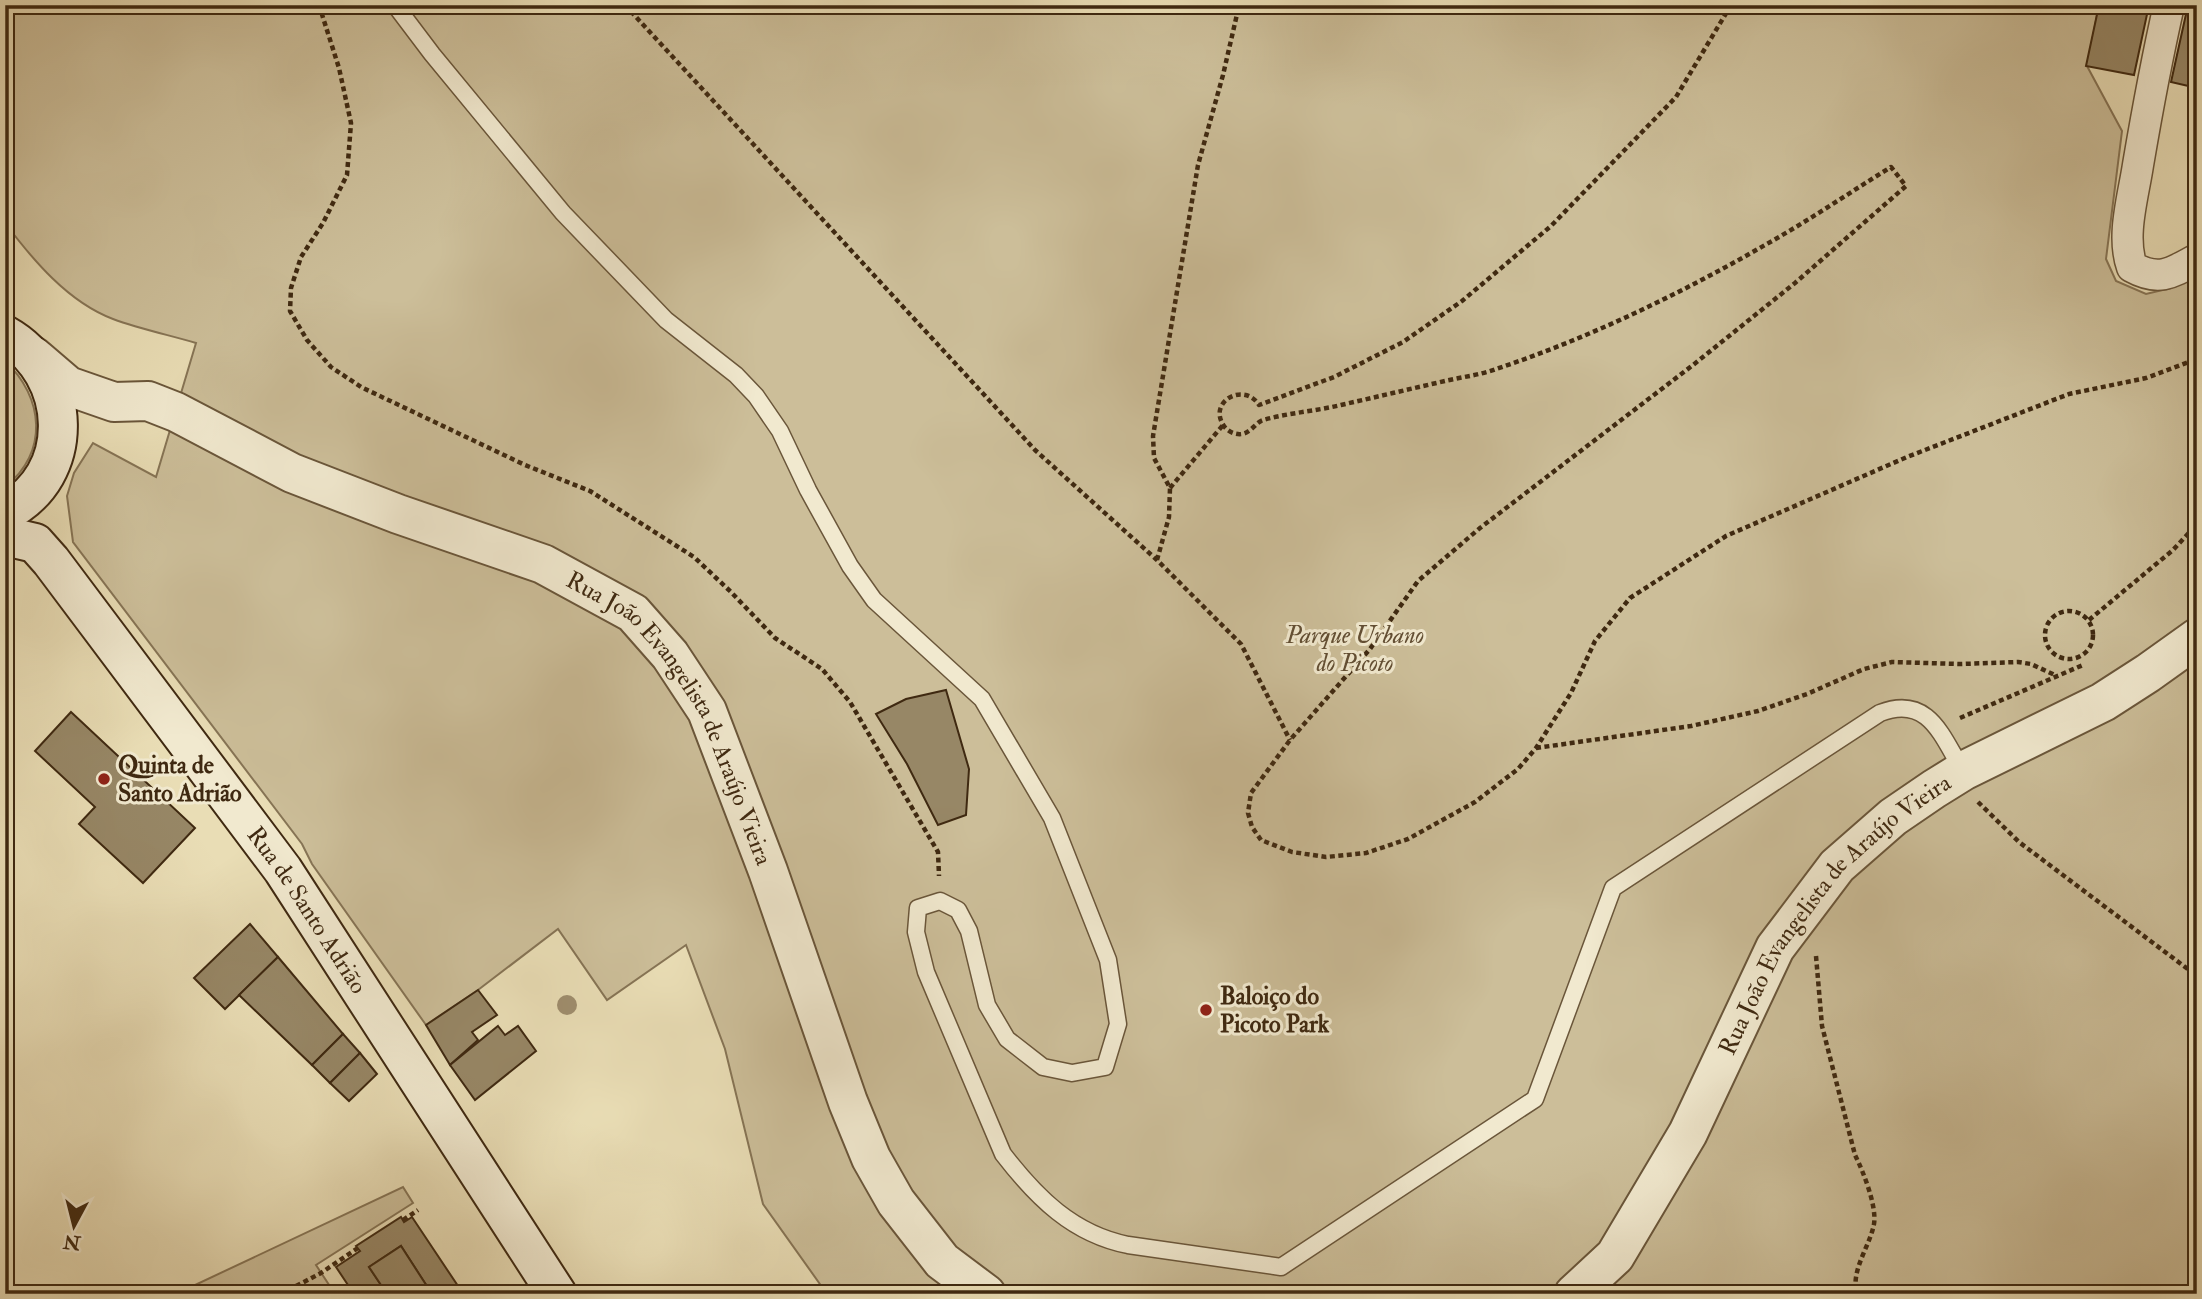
<svg xmlns="http://www.w3.org/2000/svg" width="2202" height="1299" font-family="'IM FELL Double Pica',serif">
<style>
.green{fill:#ccbe99;stroke:#867455;stroke-width:2}
.building{fill:#978766;stroke:#3f2911;stroke-width:2}
.lines{fill:none;stroke-linecap:round;stroke-linejoin:round}
.service-casing{stroke:#6a563a;stroke-width:19}
.minor-casing{stroke:#6a563a;stroke-width:33}
.tertiary-casing{stroke:#6a563a;stroke-width:42}
.secondary-casing{stroke:#3f2911;stroke-width:42}
.path{stroke:#3f2911;stroke-width:4.5;stroke-dasharray:5 3.5;stroke-linecap:butt}
.service{stroke:#f1e9cf;stroke-width:16}
.minor{stroke:#f1e9cf;stroke-width:30}
.tertiary{stroke:#f1e9cf;stroke-width:38}
.secondary{stroke:#f1e9cf;stroke-width:38}
.tree{fill:#9f8e6e}
.poi-dot{fill:#8f2418;stroke:#f1e9cf;stroke-width:2.5}
.labels{text-anchor:middle;stroke-width:6;stroke-linejoin:round;paint-order:stroke}
.park-label{font-size:24px;font-style:italic;fill:#624e33;stroke:#f1e9cf}
.street-label{font-size:24px;fill:#3f2911;stroke:#f1e9cf}
.poi-label{font-size:24px;font-weight:bold;fill:#3f2911;stroke:#f1e9cf;text-anchor:start}
</style>
<rect width="100%" height="100%" fill="#e9ddb5"/>
<filter id="stains"><feTurbulence type="fractalNoise" baseFrequency=".00286" numOctaves="4"/><feColorMatrix values="0 0 0 0 .2 0 0 0 0 .09 0 0 0 0 .02 0 0 0 .5 -.17"/></filter>
<radialGradient id="worn" r=".72"><stop offset=".6" stop-color="#630" stop-opacity="0"/><stop offset="1" stop-color="#630" stop-opacity=".3"/></radialGradient>
<g class="green">
<path d="M5 5H2099L2087 66 2122 131 2106 259 2116 281 2146 294 2171 288 2197 273V1294H827L763 1204 725 1049 686 945 607 1000 558 929 478 990 426 1025 312 864 302 844 73 542 67 496 74 473 93 443 156 477 196 343C169 335 140 329 113 319 68 302 33 260 5 223Z"/>
<path d="M5 361C44 397 49 453 5 487Z"/>
<polygon points="403,1187 413,1203 316,1265 335,1294 176,1294"/>
</g>
<g class="building">
<polygon points="2099,5 2149,5 2134,75 2086,66"/>
<polygon points="2188,5 2197,5 2197,88 2171,82"/>
<polygon points="946,690 969,769 966,815 938,825 907,764 876,714 906,699"/>
<polygon points="71,712 195,828 143,883 79,824 95,807 35,751"/>
<polygon points="250,924 278,957 225,1009 194,978"/>
<polygon points="278,957 343,1034 312,1065 239,995"/>
<polygon points="478,990 497,1015 472,1032 478,1040 450,1065 426,1025"/>
<polygon points="498,1026 505,1035 518,1026 536,1051 475,1100 450,1065"/>
<polygon points="343,1034 360,1053 330,1083 312,1065"/>
<polygon points="360,1053 377,1074 349,1101 330,1083"/>
<polygon points="401,1217 404,1222 412,1217 458,1286 446,1294 432,1294 401,1246 369,1267 387,1294 354,1294 336,1267 360,1251 356,1246"/>
<polygon points="401,1246 432,1294 387,1294 369,1267"/>
</g>
<g class="lines">
<g class="service-casing">
<path id="service" d="M395 5 432 54 563 213 666 320 736 375 756 396 780 431 808 490 850 566 874 600 982 699 1052 818 1108 960 1118 1024 1105 1067 1072 1073 1043 1067 1007 1039 987 1005 969 931 958 910 940 901 918 908 916 932 926 972 1003 1154C1037 1198 1073 1234 1128 1245L1281 1267 1535 1099 1613 888 1880 713C1929 694 1942 737 1963 771"/>
</g>
<g class="minor-casing">
<path id="minor" d="M2169 5C2157 58 2147 112 2138 165 2133 198 2121 236 2132 267 2159 282 2172 273 2197 259"/>
</g>
<g class="tertiary-casing">
<g id="tertiary">
<path id="s1" d="M33 356 68 386 114 402 148 401 176 412 292 473 398 514 543 564 633 613 670 655 707 711 768 871 848 1102 871 1158 896 1202 942 1261 986 1294"/>
<path id="s2" d="M1574 1294 1615 1256 1688 1133 1775 948 1837 866 1893 817 1934 789 1963 771 2103 702 2148 673 2197 638"/>
</g>
</g>
<g class="secondary-casing">
<g id="secondary">
<path d="M5 335C73 373 78 476 5 512"/>
<path id="s3" d="M5 536 35 543 51 561 283 870 557 1294"/>
</g>
</g>
<g class="path">
<polyline points="319,5 339,68 351,123 347,175 323,223 301,257 291,288 290,311 307,340 331,367 361,387 525,465 590,491 694,557 731,592 775,638 822,669 850,702 938,852 939,876"/>
<polyline points="625,5 1035,450 1157,560 1241,644 1290,740"/>
<path d="M1731 5 1676 97 1551 226 1462 301 1403 342 1334 377 1259 405C1244 381 1207 402 1224 426 1228 432 1236 435 1242 434 1252 432 1256 422 1263 420 1288 413 1316 411 1341 405 1376 397 1410 389 1445 381 1462 377 1480 375 1496 369 1589 338 1680 294 1765 245 1808 221 1849 193 1891 167L1906 186 1795 283 1693 365 1480 528 1418 581 1370 649 1290 740 1251 793 1248 813 1252 827 1261 840 1292 852 1326 857 1366 853 1408 839 1475 802 1518 769 1536 748 1571 693 1595 641 1630 598 1726 536 1907 457 2069 394 2146 378 2197 359"/>
<polyline points="1238,10 1273,11 1313,5"/>
<polyline points="1170,488 1223,425"/>
<polyline points="1157,560 1169,517 1170,488 1154,458 1153,436 1198,165 1223,75 1238,10 1230,5"/>
<circle cx="2069" cy="635" r="24"/>
<polyline points="2089,620 2173,550 2197,524"/>
<polyline points="1960,718 2083,665"/>
<polyline points="1536,748 1691,726 1758,711 1807,694 1864,669 1892,662 1960,664 2018,662 2031,664 2057,676"/>
<polyline points="1978,802 2019,842 2197,976"/>
<path d="M1816 956 1822 1026 1855 1155C1863 1171 1877 1206 1874 1224 1870 1246 1850 1271 1857 1294"/>
<polyline points="403,1220 418,1210"/>
<polyline points="281,1294 321,1273 358,1248"/>
</g>
<use href="#service" class="service"/>
<use href="#minor" class="minor"/>
<use href="#tertiary" class="tertiary"/>
<use href="#secondary" class="secondary"/>
</g>
<circle class="tree" cx="567" cy="1005" r="10"/>
<g class="poi-dot">
<circle cx="104" cy="779" r="7"/>
<circle cx="1206" cy="1010" r="7"/>
</g>
<g class="labels">
<g class="park-label">
<text x="1355" y="643">Parque Urbano<tspan x="1355" dy="28">do Picoto</tspan></text>
</g>
<g class="street-label">
<text dy="8" stroke="none"><textPath href="#s1" startOffset="766">Rua João Evangelista de Araújo Vieira</textPath></text>
<text dy="8" stroke="none"><textPath href="#s3" startOffset="488">Rua de Santo Adrião</textPath></text>
<text dy="8" stroke="none"><textPath href="#s2" startOffset="467">Rua João Evangelista de Araújo Vieira</textPath></text>
</g>
<g class="poi-label">
<text x="118" y="773">Quinta de<tspan x="118" dy="28">Santo Adrião</tspan></text>
<text x="1220" y="1004">Baloiço do<tspan x="1220" dy="28">Picoto Park</tspan></text>
</g>
</g>
<rect width="2202" height="1299" fill="none" stroke="#e9ddb5" stroke-width="28"/>
<rect x="7" y="7" width="2188" height="1285" fill="none" stroke="#3f2911" stroke-width="3.5"/>
<rect x="14" y="14" width="2174" height="1271" fill="none" stroke="#3f2911" stroke-width="2"/>
<g transform="translate(74 1226) rotate(187)" stroke="#f1e9cf" stroke-width="5" paint-order="stroke">
<path d="M0-5L12 26L0 18L-12 26Z" fill="#3f2911"/>
<text y="-10" font-size="19" font-weight="bold" text-anchor="middle" fill="#3f2911">N</text>
</g>
<rect width="100%" height="100%" filter="url(#stains)"/>
<rect width="100%" height="100%" fill="url(#worn)"/>
</svg>
